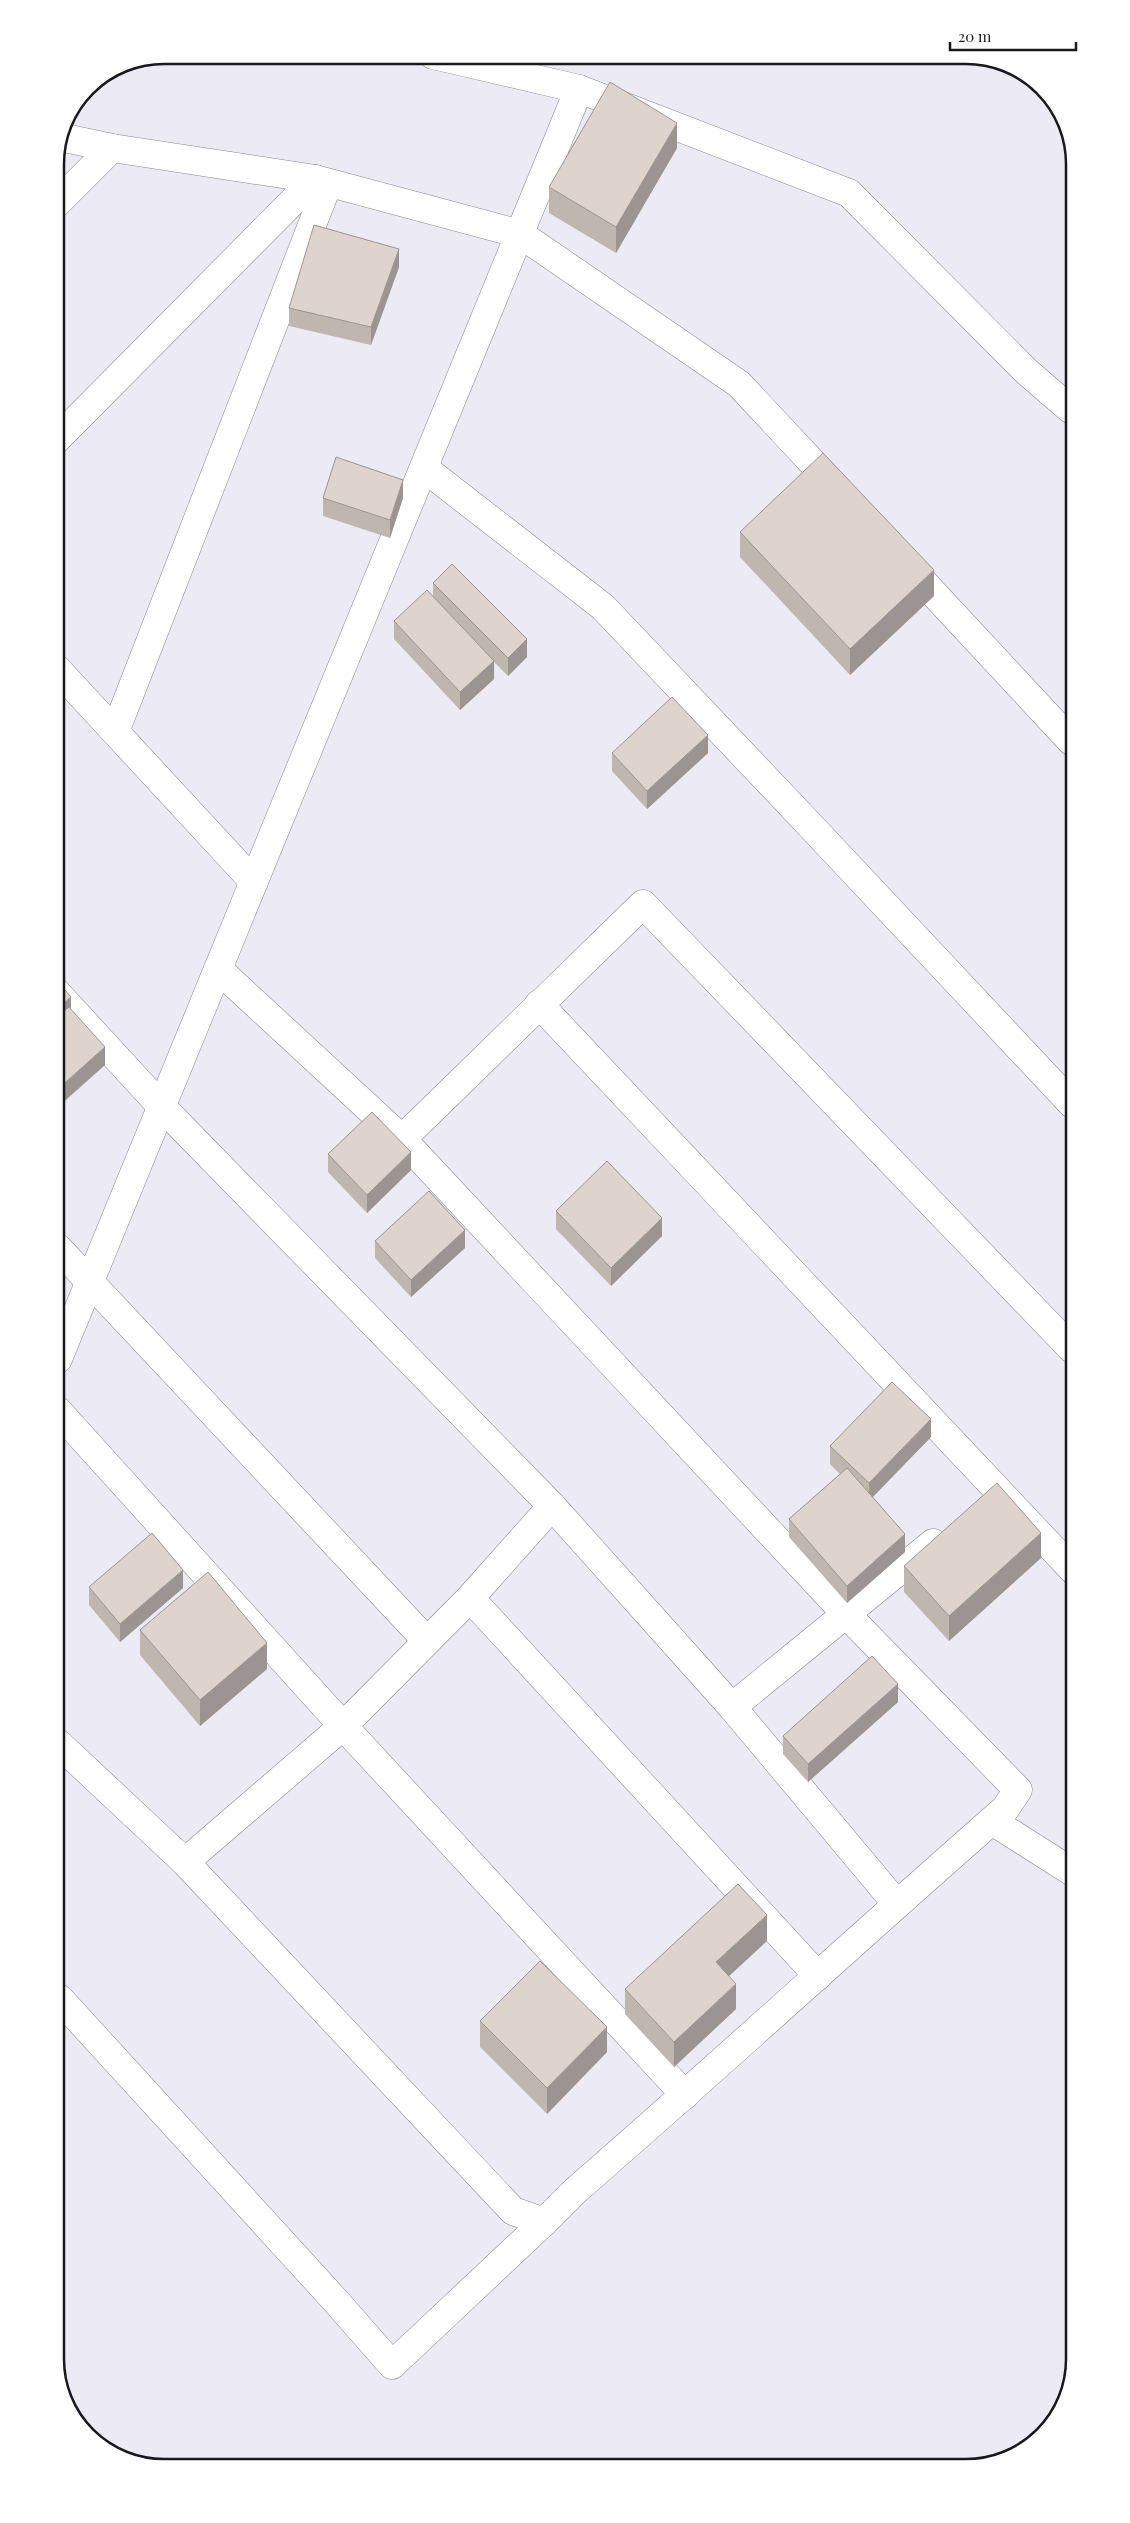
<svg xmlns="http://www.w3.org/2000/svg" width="1130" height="2523" font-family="'Playfair Display',serif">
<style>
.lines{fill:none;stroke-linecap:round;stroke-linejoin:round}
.street-casing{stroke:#888791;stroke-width:29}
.street{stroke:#fff;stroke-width:28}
.wall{fill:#c0b6b0}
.shaded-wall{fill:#9c9490}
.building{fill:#dfd4cd;stroke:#9c9490}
.rim{fill:none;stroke:#19191d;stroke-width:2.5}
</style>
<rect width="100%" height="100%" fill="#ebeaf5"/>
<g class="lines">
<g class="street-casing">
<g id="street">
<polyline points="433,55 579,89 849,193 1026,371 1070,409"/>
<polyline points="60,137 112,148 315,179 520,234 739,384 838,490"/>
<polyline points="55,205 112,148"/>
<polyline points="56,440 315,179"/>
<polyline points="424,468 603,607 808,823 1072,1104"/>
<polyline points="909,567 1071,741"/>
<polyline points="57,669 254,882"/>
<polyline points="115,732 328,184"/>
<polyline points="57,993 161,1106 552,1506 732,1707 896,1903"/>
<polyline points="539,1004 1073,1570"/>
<polyline points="402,1139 643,904 1072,1349"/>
<polyline points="58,1248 426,1640"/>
<polyline points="58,1359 579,89"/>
<polyline points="58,1411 343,1726 685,2095"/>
<polyline points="470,1598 818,1976"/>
<polyline points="732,1707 933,1543"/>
<path d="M59 1744 185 1862 513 2211 544 2222 575 2191C720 2065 861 1935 1005 1809L1018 1790 847 1615 402 1139 218 969"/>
<polyline points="992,1821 1074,1873"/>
<polyline points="185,1862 343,1726 470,1598 552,1506"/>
<polyline points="60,1999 334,2299 392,2365 544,2222"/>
</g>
</g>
<use href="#street" class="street"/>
</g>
<g class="wall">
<polygon points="677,148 616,253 549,213 549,187"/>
<polygon points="399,267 371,345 289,326 289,308"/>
<polygon points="1070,417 1070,450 1066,446 1066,420"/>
<polygon points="1070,477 1070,507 1068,504 1068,479"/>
<polygon points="323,498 403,498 390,538 323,516"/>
<polygon points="740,532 934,596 850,675 740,557"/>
<polygon points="433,583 527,657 508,676 488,656 494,679 460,710 394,639 394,621 433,596"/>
<polygon points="612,753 708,753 647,809 612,771"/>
<polygon points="328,1154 411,1170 367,1213 328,1172"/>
<polygon points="556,1211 662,1236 611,1286 556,1229"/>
<polygon points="375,1241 465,1248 411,1297 375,1258"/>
<polygon points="931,1437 872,1497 905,1552 847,1603 789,1537 789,1519 840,1474 830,1464 830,1446"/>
<polygon points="1041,1558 949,1641 904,1592 904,1566"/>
<polygon points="89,1587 183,1588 120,1642 89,1605"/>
<polygon points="140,1630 267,1669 200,1726 140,1655"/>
<polygon points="898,1702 808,1782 783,1754 783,1736"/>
<polygon points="767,1941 729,1976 736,2009 674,2067 625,2014 625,1989"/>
<polygon points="480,2021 607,2052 547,2114 480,2047"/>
</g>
<g class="shaded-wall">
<polygon points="677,123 677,148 616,253 616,227"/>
<polygon points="399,249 399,267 371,345 371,327"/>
<polygon points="403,480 403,498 390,538 390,520"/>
<polygon points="934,570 934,596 850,675 850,649"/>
<polygon points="527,639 527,657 508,676 508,658"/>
<polygon points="494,661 494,679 460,710 460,692"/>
<polygon points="708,735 708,753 647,809 647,791"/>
<polygon points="71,997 71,1015 57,1027 57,1009"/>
<polygon points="105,1047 105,1065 58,1107 58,1089"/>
<polygon points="411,1152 411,1170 367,1213 367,1195"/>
<polygon points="662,1218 662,1236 611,1286 611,1268"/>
<polygon points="465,1230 465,1248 411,1297 411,1280"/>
<polygon points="931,1419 931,1437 869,1501 869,1483"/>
<polygon points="1041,1533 1041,1558 949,1641 949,1616"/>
<polygon points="905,1534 905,1552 847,1603 847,1586"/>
<polygon points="183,1570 183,1588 120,1642 120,1624"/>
<polygon points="267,1643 267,1669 200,1726 200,1700"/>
<polygon points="898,1684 898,1702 808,1782 808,1764"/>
<polygon points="767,1915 767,1941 716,1988 716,1962"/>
<polygon points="736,1984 736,2009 674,2067 674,2042"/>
<polygon points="607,2027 607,2052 547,2114 547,2088"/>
</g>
<g class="building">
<polygon points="610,82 677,123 616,227 549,187"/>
<polygon points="314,225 399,249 371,327 289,308"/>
<polygon points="1070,417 1070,424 1066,420"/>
<polygon points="823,453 934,570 850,649 740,532"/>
<polygon points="336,457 403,480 390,520 323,498"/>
<polygon points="452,564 527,639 508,658 433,583"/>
<polygon points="427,590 494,661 460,692 394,621"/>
<polygon points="672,697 708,735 647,791 612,753"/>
<polygon points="57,981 71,997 57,1009"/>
<polygon points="69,1007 105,1047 58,1089 57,1017"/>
<polygon points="372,1112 411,1152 367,1195 328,1154"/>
<polygon points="607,1161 662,1218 611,1268 556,1211"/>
<polygon points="429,1191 465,1230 411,1280 375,1241"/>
<polygon points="892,1382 931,1419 869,1483 830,1446"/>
<polygon points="847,1468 905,1534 847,1586 789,1519"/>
<polygon points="997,1483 1041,1533 949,1616 904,1566"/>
<polygon points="152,1533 183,1570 120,1624 89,1587"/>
<polygon points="208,1572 267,1643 200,1700 140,1630"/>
<polygon points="872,1656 898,1684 808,1764 783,1736"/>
<polygon points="738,1884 767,1915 716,1962 736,1984 674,2042 625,1989"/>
<polygon points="540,1961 607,2027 547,2088 480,2021"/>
</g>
<path d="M0 0H1130V2523H0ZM164 64H966A100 100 0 0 1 1066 164V2359A100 100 0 0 1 966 2459H164A100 100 0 0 1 64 2359V164A100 100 0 0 1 164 64Z" fill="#fff" fill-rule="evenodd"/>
<path class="rim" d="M164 64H966A100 100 0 0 1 1066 164V2359A100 100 0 0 1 966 2459H164A100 100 0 0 1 64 2359V164A100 100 0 0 1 164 64Z"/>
<path d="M950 42v8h126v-8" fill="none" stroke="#19191d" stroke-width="2.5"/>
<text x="958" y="42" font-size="15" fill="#19191d" stroke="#ffffff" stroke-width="4" paint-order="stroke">20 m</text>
</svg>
